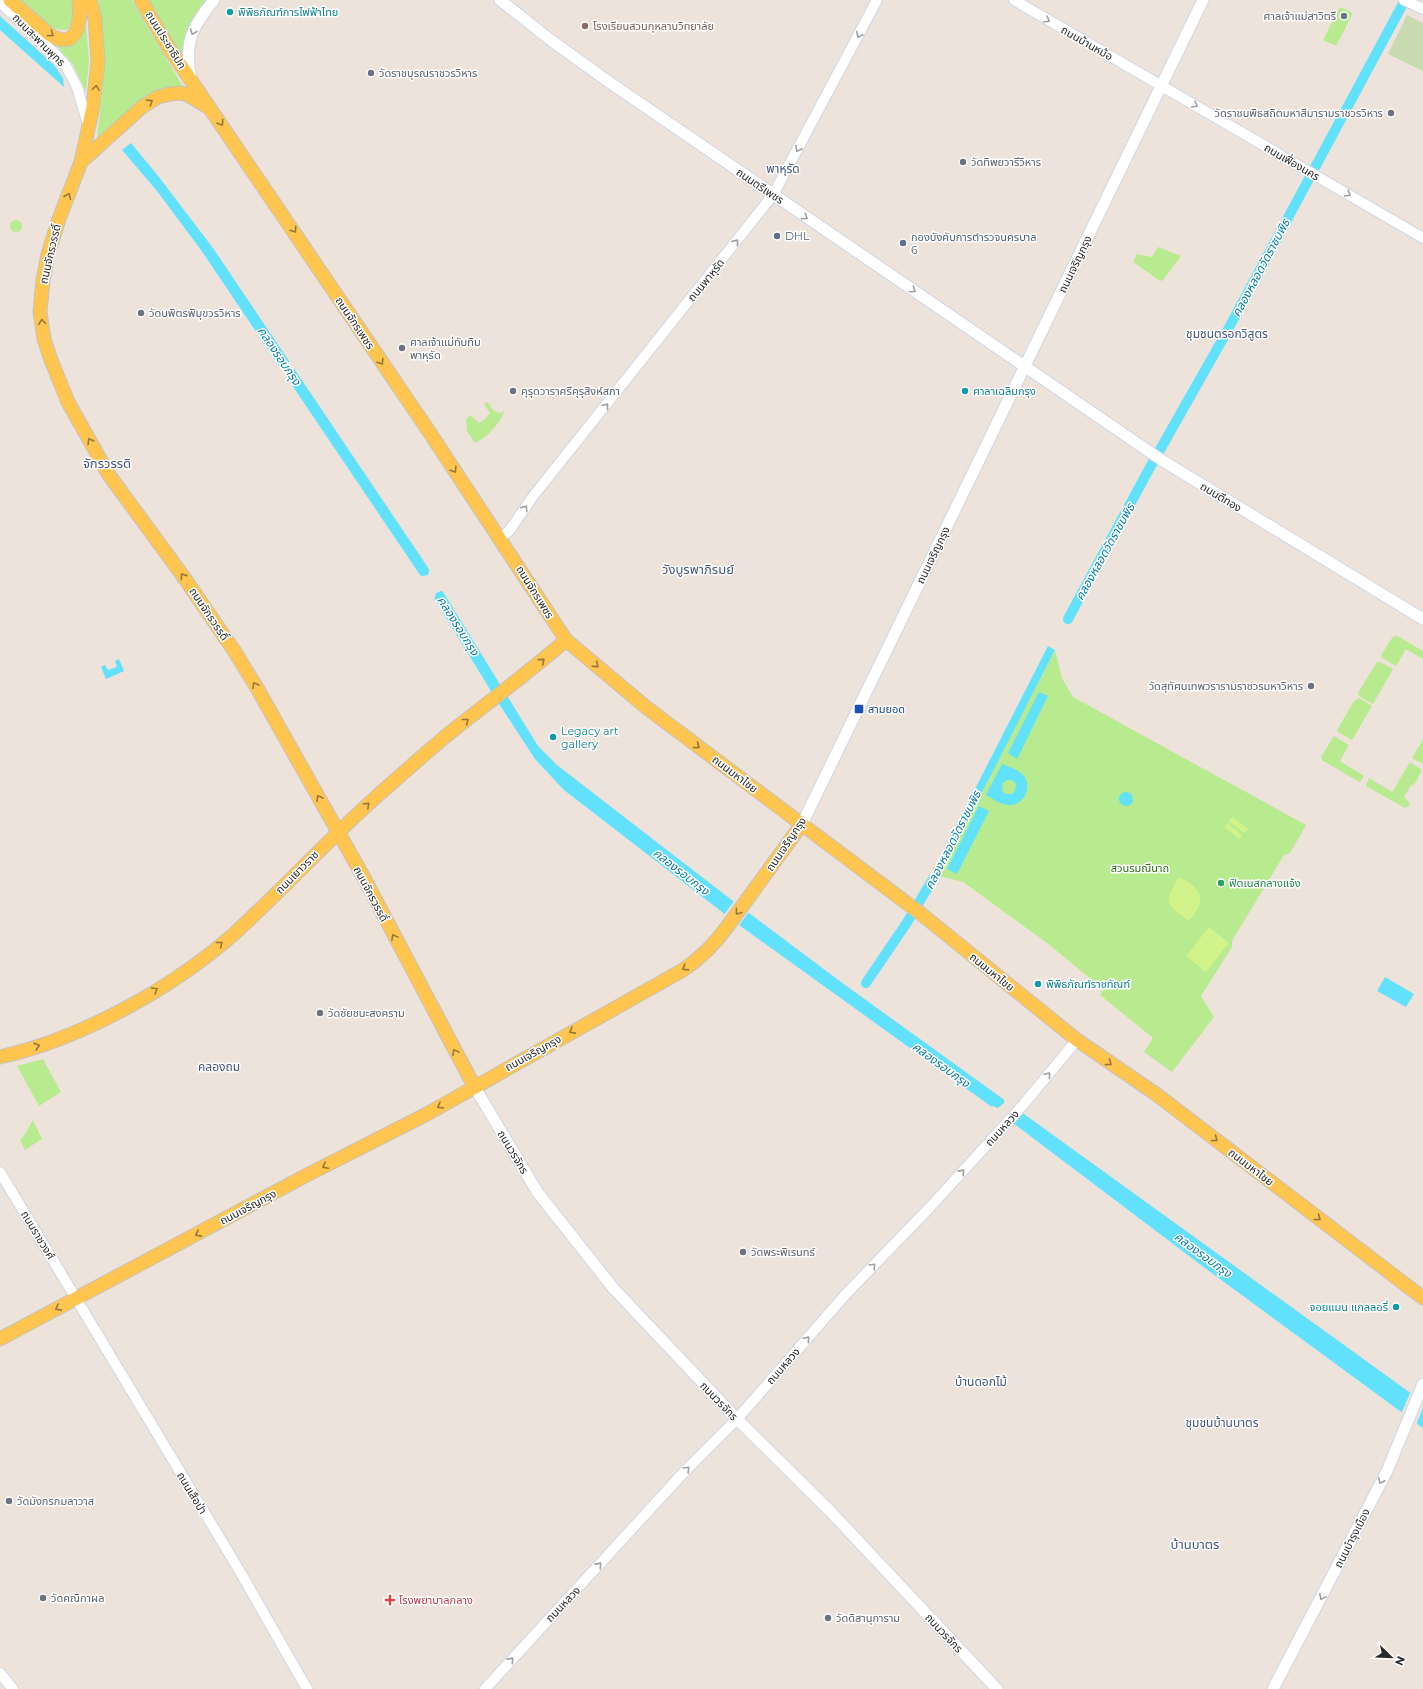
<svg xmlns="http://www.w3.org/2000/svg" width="1423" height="1689" font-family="Montserrat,'Noto Sans Thai',sans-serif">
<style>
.green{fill:#b8eb90}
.cemetery{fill:#c8daaf}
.pitch{fill:#d1f38a}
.water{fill:#61e1fc;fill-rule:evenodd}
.pier{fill:#eee3da}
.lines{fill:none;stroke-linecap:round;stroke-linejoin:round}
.canal{stroke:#61e1fc;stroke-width:10}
.tertiary-casing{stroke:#cfd5e5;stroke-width:12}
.secondary-casing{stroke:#cfd5e5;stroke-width:13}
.primary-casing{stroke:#c3c3c3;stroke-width:15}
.tertiary{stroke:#fff;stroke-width:10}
.secondary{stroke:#fff;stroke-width:11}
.primary{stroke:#ffc54e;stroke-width:13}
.primary-bridge-casing{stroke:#c3c3c3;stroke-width:15;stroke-linecap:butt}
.primary-bridge{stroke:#ffc54e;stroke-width:13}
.oneway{stroke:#9f9f9f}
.oneway2{stroke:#94783c}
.culture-dot{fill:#0f9aa8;stroke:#fff;stroke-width:1.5}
.worship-dot{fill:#6b7280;stroke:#fff;stroke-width:1.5}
.education-dot{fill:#8d6e63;stroke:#fff;stroke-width:1.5}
.service-dot{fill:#5c6f8a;stroke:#fff;stroke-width:1.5}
.transit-dot{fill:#1a4fb4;stroke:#fff;stroke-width:1.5}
.leisure-dot{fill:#2e9e5b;stroke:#fff;stroke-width:1.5}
.health-dot{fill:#e0444e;stroke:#fff;stroke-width:1.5}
.labels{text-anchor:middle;stroke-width:3;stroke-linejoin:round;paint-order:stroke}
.culture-label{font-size:11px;fill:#0d838f;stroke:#fff;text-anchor:start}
.worship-label{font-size:11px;fill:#5b616d;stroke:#fff;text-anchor:start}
.education-label{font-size:11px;fill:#785e54;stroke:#fff;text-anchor:start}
.street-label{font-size:11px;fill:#2a2a2a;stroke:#fff}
.service-label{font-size:11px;fill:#4e5e75;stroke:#fff;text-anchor:start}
.transit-label{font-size:11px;fill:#164399;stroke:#fff;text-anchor:start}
.park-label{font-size:11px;fill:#2e6f12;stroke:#fff}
.leisure-label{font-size:11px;fill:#27864d;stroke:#fff;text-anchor:start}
.health-label{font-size:11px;fill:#be3a42;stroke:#fff;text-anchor:start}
.neighbourhood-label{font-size:12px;fill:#455580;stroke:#fff}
.water-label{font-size:12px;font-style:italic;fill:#007ea8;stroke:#fff}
.quarter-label{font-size:13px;fill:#455580;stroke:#fff}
</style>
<rect width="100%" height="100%" fill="#eee3da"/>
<g class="green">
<path d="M21 0H74L73 21 69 29C50 35 36 10 21 0Z"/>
<path d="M98 0H132L185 90H175L96 143C103 92 109 51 98 0Z"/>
<path d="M149 0H207C193 17 185 36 181 57Z"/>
<polygon points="1340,7 1353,13 1336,46 1323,40"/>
<polygon points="86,26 89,61 86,92 73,64 52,41 82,33"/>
<circle cx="16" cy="226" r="6"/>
<polygon points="1158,247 1181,256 1163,280 1160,281 1133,262 1137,254 1152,257"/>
<path d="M488 402C490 407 495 413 501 413L504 411V412C500 424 486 438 475 443L467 431 466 419 470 415 479 423 484 420 490 413 484 404Z"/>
<polygon points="1396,635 1423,651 1423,659 1406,649 1396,666 1382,658 1381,655 1392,638"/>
<polygon points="1055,650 1062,678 1073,697 1306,825 1290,853 1284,855 1232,941 1232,947 1201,996 1214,1017 1172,1072 1144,1052 1153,1038 1100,995 1103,989 1047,943 963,882 939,876"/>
<polygon points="1377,662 1380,662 1393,669 1373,704 1359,696 1358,693"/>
<polygon points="1359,698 1372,706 1352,740 1338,732 1337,730 1354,701"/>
<polygon points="1334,736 1349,745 1340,761 1364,776 1361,781 1359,782 1322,760 1321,757"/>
<polygon points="1423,739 1423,764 1412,758"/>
<polygon points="1410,762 1422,770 1414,785 1412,784 1404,797 1410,803 1408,807 1405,808 1366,786 1369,778 1392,792"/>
<polygon points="43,1059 61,1092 39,1106 17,1066"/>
<polygon points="33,1120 42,1139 25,1150 20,1140 24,1136"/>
</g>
<polygon class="cemetery" points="1407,15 1423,23 1423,71 1388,54"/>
<g class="pitch">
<polygon points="1233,817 1248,829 1244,833 1229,821"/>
<polygon points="1227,823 1242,835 1239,839 1224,827"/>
<path d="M1178 878C1184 878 1188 882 1192 885 1208 898 1198 909 1189 921 1165 903 1164 904 1178 878Z"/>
<polygon points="1209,927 1229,943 1206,972 1186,956"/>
</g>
<g class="water">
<polygon points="0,16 54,65 63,78 64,87 0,30"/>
<polygon points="131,143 159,177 213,248 293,367 427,566 538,746 557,765 733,901 841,982 1423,1402 1423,1428 1205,1268 992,1107 739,925 564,790 535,759 494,696 420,575 201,250 157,191 122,150"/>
<polygon points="1048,646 1055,650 930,894 924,889"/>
<polygon points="119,659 124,671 106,679 101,667 105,665 108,670 117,667 115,661"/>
<polygon points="1039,692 1048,696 1017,759 1008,753"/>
<path d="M1002 764C1009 767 1019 770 1024 776 1033 788 1023 806 1009 805 1001 805 993 799 986 795ZM1007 780H1012L1016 784 1015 791 1012 794H1005L1002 790 1003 783Z"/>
<circle cx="1126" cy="799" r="7"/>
<polygon points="979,806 989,811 957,874 947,869"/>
<polygon points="1385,977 1414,994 1406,1007 1377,991"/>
</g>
<g class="pier">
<polygon points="291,360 296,367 284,378 279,371"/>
<polygon points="430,567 446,592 441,591 436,593 434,601 418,575 424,576 428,575"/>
<polygon points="735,900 750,910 738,927 723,916"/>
<polygon points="1004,1097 1024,1112 1018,1116 1013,1126 990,1108 993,1106 998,1108 1004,1103"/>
<polygon points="1411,1391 1423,1399 1423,1408 1416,1425 1401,1414"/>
</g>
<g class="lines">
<g class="canal">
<polyline points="1068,619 1148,471 1225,335 1405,0"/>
<polyline points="866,983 906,924 933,879"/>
</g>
<g class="tertiary-casing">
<g id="tertiary">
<polyline points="1014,0 1423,238"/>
<polyline points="1404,0 1423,9"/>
<polyline points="0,2 54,53 66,66 77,87 88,124"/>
<polyline points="500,538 509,531 534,495 773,195 877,0"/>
<polyline points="0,1172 242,1575 307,1689"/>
<polyline points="0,1673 13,1689"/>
<polyline points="485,1689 685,1471 737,1419 846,1294 933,1204 1023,1105 1077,1040"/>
</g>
</g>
<g class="secondary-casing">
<g id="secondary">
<polyline points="500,0 552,41 609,82 1163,461 1423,619"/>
<path d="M191 79C184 43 191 28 214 0"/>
<polyline points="802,824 1203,0"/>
<polyline points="474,1086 538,1193 614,1289 737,1419 830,1511 997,1689"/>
<polyline points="1273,1689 1387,1471 1423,1384"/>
</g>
</g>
<g class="primary-casing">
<g id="primary">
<path d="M10 0 49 34C78 53 81 21 79 0"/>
<polyline points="90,0 95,19 98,61 93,107 81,162 59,219 48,254 43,280 40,312 44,339 51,360 68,402 109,475 183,576 235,652 257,688 363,876 474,1086"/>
<polyline points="141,0 169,48 430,433 566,640 647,708 920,913 1077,1040 1156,1094 1423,1298"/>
<polyline points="81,162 142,107 158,97 170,94 181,93 188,95 206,106"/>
<polyline points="749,897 802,824"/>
<path d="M0 1057C81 1039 173 988 235 933 283 889 327 841 376 797 399 777 422 756 446 736 486 704 527 674 566 640"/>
<path d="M0 1339 305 1176 427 1114 683 970C701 958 714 945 727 927"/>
</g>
</g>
<use href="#tertiary" class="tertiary"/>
<use href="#secondary" class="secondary"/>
<use href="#primary" class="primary"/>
<g class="primary-bridge-casing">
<polyline id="primary-bridge" points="727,927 749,897"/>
</g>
<use href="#primary-bridge" class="primary-bridge"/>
</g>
<defs><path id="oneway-chevron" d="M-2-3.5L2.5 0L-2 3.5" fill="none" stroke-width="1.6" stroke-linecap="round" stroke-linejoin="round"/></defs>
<g class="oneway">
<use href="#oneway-chevron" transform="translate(1047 20) rotate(30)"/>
<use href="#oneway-chevron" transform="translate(193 32) rotate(112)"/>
<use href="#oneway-chevron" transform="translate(859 35) rotate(117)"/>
<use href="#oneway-chevron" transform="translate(1195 105) rotate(30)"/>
<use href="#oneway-chevron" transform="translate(798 149) rotate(119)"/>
<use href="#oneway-chevron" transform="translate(1348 194) rotate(30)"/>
<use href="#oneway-chevron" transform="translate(805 217) rotate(34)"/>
<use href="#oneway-chevron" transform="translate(736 242) rotate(-51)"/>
<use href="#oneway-chevron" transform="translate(913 290) rotate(35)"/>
<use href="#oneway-chevron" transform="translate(606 406) rotate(-52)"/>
<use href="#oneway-chevron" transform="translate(525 508) rotate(-55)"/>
<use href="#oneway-chevron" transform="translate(1048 1075) rotate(-50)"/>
<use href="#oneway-chevron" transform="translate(962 1172) rotate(-48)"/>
<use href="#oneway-chevron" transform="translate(873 1266) rotate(-46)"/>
<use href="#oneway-chevron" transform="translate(807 1339) rotate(-49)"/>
<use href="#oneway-chevron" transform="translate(687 1469) rotate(-46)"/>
<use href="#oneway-chevron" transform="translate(1381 1481) rotate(117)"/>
<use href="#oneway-chevron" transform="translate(599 1565) rotate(-48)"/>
<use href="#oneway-chevron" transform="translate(1322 1597) rotate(118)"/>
<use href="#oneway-chevron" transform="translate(511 1660) rotate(-48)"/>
</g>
<g class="oneway2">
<use href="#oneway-chevron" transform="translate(51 34) rotate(34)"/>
<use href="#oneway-chevron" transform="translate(96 88) rotate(-82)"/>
<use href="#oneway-chevron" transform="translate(150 102) rotate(-33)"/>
<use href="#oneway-chevron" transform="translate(221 123) rotate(56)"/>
<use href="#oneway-chevron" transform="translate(68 196) rotate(-68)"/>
<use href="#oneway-chevron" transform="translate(294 230) rotate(56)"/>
<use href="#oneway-chevron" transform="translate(42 322) rotate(-98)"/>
<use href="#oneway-chevron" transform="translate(381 362) rotate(57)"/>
<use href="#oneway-chevron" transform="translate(90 441) rotate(-121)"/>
<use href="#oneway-chevron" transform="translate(454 470) rotate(57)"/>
<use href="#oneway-chevron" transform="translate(183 576) rotate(-125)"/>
<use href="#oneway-chevron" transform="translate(542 661) rotate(-40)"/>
<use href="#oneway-chevron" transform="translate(596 665) rotate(40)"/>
<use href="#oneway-chevron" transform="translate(255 685) rotate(-121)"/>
<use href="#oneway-chevron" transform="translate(466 721) rotate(-38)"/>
<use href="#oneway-chevron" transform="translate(697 746) rotate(37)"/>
<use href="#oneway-chevron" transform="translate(319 798) rotate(-119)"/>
<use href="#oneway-chevron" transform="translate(367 805) rotate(-42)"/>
<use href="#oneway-chevron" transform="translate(738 912) rotate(127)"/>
<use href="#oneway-chevron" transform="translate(394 937) rotate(-118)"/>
<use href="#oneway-chevron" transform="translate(220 944) rotate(-39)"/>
<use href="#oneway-chevron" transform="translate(685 968) rotate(148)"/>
<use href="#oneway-chevron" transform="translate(155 990) rotate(-30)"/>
<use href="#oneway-chevron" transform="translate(572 1031) rotate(151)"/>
<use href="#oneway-chevron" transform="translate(37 1046) rotate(-19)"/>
<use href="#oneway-chevron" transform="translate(455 1052) rotate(-118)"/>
<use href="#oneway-chevron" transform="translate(1109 1063) rotate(36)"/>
<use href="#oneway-chevron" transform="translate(440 1106) rotate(150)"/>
<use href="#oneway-chevron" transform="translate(1215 1139) rotate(37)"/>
<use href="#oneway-chevron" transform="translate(325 1166) rotate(153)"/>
<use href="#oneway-chevron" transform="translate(1318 1218) rotate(37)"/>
<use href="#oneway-chevron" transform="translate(198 1234) rotate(152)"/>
<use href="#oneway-chevron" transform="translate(58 1308) rotate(152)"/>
</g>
<g class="culture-dot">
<circle cx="230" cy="12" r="4"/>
<circle cx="965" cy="391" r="4"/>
<circle cx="553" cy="737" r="4"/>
<circle cx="1038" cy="984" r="4"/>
<circle cx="1396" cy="1307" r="4"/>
</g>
<g class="worship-dot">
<circle cx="1344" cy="16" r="4"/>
<circle cx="371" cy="73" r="4"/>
<circle cx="1391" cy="113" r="4"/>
<circle cx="963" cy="162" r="4"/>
<circle cx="141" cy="313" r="4"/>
<circle cx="402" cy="348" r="4"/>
<circle cx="513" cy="391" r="4"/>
<circle cx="1311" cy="686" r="4"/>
<circle cx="320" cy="1013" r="4"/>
<circle cx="743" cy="1252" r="4"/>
<circle cx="9" cy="1501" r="4"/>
<circle cx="43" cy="1598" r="4"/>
<circle cx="828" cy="1618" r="4"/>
</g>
<circle class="education-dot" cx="585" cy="26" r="4"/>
<g class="service-dot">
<circle cx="777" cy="236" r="4"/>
<circle cx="903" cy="243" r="4"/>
</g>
<rect class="transit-dot" x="854" y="704" width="10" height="10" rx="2"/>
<circle class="leisure-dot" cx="1221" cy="883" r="4"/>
<path class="health-dot" d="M388 1594h4v4h4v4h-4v4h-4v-4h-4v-4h4z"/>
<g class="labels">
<g class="culture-label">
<text x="238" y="16">พิพิธภัณฑ์การไฟฟ้าไทย</text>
<text x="973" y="395">ศาลาเฉลิมกรุง</text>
<text x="561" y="735">Legacy art<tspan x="561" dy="13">gallery</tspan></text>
<text x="1046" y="988">พิพิธภัณฑ์ราชทัณฑ์</text>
<text x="1388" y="1311" text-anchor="end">จอยแมน แกลลอรี่</text>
</g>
<g class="worship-label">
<text x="1336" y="20" text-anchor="end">ศาลเจ้าแม่สาวิตรี</text>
<text x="379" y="77">วัดราชบุรณราชวรวิหาร</text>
<text x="1383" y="117" text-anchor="end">วัดราชบพิธสถิตมหาสีมารามราชวรวิหาร</text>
<text x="971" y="166">วัดทิพยวารีวิหาร</text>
<text x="149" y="317">วัดบพิตรพิมุขวรวิหาร</text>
<text x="410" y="346">ศาลเจ้าแม่ทับทิม<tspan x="410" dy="13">พาหุรัด</tspan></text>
<text x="521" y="395">คุรุดวาราศรีคุรุสิงห์สภา</text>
<text x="1303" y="690" text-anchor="end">วัดสุทัศนเทพวรารามราชวรมหาวิหาร</text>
<text x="328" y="1017">วัดชัยชนะสงคราม</text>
<text x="751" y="1256">วัดพระพิเรนทร์</text>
<text x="17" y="1505">วัดมังกรกมลาวาส</text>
<text x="51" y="1602">วัดคณิกาผล</text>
<text x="836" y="1622">วัดดิสานุการาม</text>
</g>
<g class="education-label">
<text x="593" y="30">โรงเรียนสวนกุหลาบวิทยาลัย</text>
</g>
<g class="street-label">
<text transform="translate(39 40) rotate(45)" y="4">ถนนสะพานพุทธ</text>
<text transform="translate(166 40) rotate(58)" y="4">ถนนประชาธิปก</text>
<text transform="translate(1087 43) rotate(30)" y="4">ถนนบ้านหม้อ</text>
<text transform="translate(1292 162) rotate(30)" y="4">ถนนเฟื่องนคร</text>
<text transform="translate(760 186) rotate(34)" y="4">ถนนตรีเพชร</text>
<text transform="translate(50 254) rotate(-77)" y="4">ถนนจักรวรรดิ์</text>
<text transform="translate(1075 264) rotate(-64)" y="4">ถนนเจริญกรุง</text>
<text transform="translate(706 280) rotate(-51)" y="4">ถนนพาหุรัด</text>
<text transform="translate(355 323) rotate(56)" y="4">ถนนจักรเพชร</text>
<text transform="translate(1221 497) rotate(31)" y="4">ถนนตีทอง</text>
<text transform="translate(933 555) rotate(-64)" y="4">ถนนเจริญกรุง</text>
<text transform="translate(535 592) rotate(58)" y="4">ถนนจักรเพชร</text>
<text transform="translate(209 614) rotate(56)" y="4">ถนนจักรวรรดิ์</text>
<text transform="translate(735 774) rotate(37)" y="4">ถนนมหาไชย</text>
<text transform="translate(786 844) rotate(-56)" y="4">ถนนเจริญกรุง</text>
<text transform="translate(297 872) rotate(-45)" y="4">ถนนเยาวราช</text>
<text transform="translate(371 894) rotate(62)" y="4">ถนนจักรวรรดิ์</text>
<text transform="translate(992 972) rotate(39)" y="4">ถนนมหาไชย</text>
<text transform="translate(533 1053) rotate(-29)" y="4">ถนนเจริญกรุง</text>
<text transform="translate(1002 1128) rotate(-48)" y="4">ถนนหลวง</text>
<text transform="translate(513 1152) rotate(59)" y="4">ถนนวรจักร</text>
<text transform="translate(1251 1167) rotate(37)" y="4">ถนนมหาไชย</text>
<text transform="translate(248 1207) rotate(-28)" y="4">ถนนเจริญกรุง</text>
<text transform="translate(38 1235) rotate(59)" y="4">ถนนราชวงศ์</text>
<text transform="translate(783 1366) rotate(-49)" y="4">ถนนหลวง</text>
<text transform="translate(719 1401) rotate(46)" y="4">ถนนวรจักร</text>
<text transform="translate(192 1493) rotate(59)" y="4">ถนนเสือป่า</text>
<text transform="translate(1352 1538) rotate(-63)" y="4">ถนนบำรุงเมือง</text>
<text transform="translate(563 1604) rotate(-46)" y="4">ถนนหลวง</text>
<text transform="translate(944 1633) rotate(47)" y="4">ถนนวรจักร</text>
</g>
<g class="service-label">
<text x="785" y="240">DHL</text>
<text x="911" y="241">กองบังคับการตำรวจนครบาล<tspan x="911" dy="13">6</tspan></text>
</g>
<g class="transit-label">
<text x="868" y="713">สามยอด</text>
</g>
<g class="park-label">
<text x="1140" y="872">สวนรมณีนาถ</text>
</g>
<g class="leisure-label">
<text x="1229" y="887">ฟิตเนสกลางแจ้ง</text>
</g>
<g class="health-label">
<text x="399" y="1604">โรงพยาบาลกลาง</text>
</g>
<g class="neighbourhood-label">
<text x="783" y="173">พาหุรัด</text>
<text x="1227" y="338">ชุมชนตรอกวิสูตร</text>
<text x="219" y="1071">คลองถม</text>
<text x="981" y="1386">บ้านดอกไม้</text>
<text x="1222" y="1427">ชุมชนบ้านบาตร</text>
</g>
<g class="water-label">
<text transform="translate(1261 268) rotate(-62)" y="4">คลองหลอดวัดราชบพิธ</text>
<text transform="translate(279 356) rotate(56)" y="4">คลองรอบกรุง</text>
<text transform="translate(1105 552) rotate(-61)" y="4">คลองหลอดวัดราชบพิธ</text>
<text transform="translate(458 626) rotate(58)" y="4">คลองรอบกรุง</text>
<text transform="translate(953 840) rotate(-63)" y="4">คลองหลอดวัดราชบพิธ</text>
<text transform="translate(681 872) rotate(38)" y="4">คลองรอบกรุง</text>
<text transform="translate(941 1065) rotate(36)" y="4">คลองรอบกรุง</text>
<text transform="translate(1203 1255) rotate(36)" y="4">คลองรอบกรุง</text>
</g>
<g class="quarter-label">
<text x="107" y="468">จักรวรรดิ</text>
<text x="698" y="574">วังบูรพาภิรมย์</text>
<text x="1195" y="1549">บ้านบาตร</text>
</g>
</g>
<g transform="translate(1391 1657) rotate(113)" stroke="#ffffff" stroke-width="3" paint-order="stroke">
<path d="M0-3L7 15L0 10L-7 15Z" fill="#2a2a2a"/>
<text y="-6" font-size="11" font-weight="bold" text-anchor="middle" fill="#2a2a2a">N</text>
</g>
</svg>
